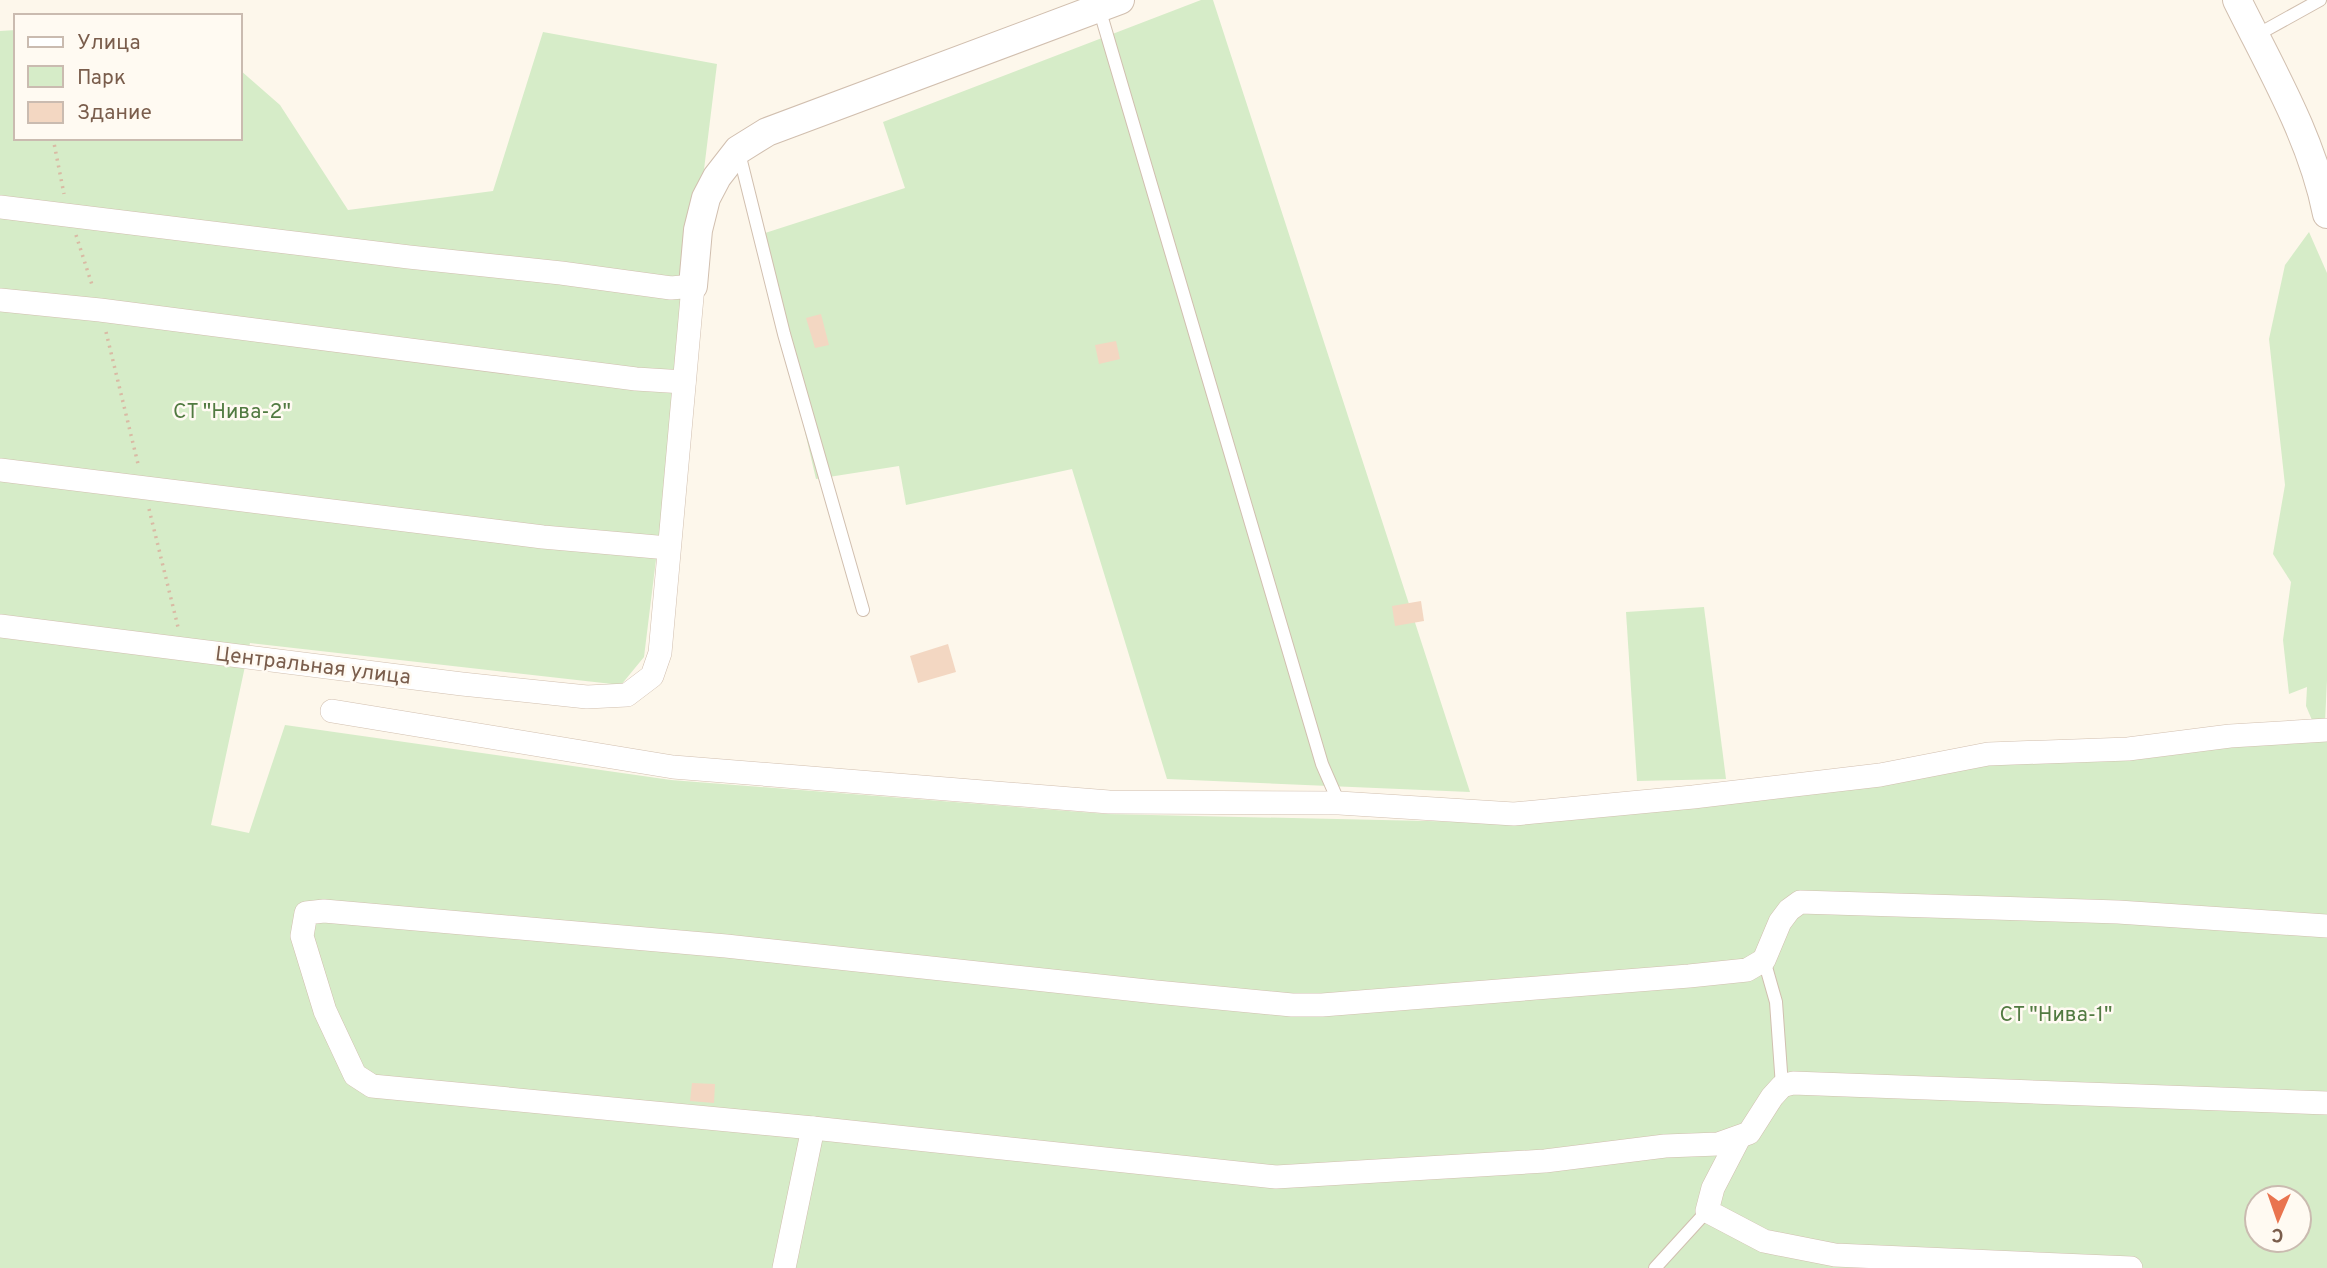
<svg xmlns="http://www.w3.org/2000/svg" width="2327" height="1268" font-family="Overpass,sans-serif">
<style>
.green{fill:#d6ecc8;fill-rule:evenodd}
.building{fill:#f3d7c2}
.lines{fill:none;stroke-linecap:round;stroke-linejoin:round}
.service-casing{stroke:#d1bfaf;stroke-width:14}
.minor-casing{stroke:#d1bfaf;stroke-width:24}
.tertiary-casing{stroke:#d1bfaf;stroke-width:30}
.path{stroke:#d9baa4;stroke-width:3.5;stroke-dasharray:2 5;stroke-linecap:butt}
.service{stroke:#fff;stroke-width:12}
.minor{stroke:#fff;stroke-width:23}
.tertiary{stroke:#fff;stroke-width:28}
.labels{text-anchor:middle;stroke-width:5;stroke-linejoin:round;paint-order:stroke}
.park-label{font-size:21px;fill:#517a41;stroke:#fffaf2}
.street-label{font-size:21px;fill:#7a5d4c;stroke:#fffaf2}
</style>
<rect width="100%" height="100%" fill="#fdf7eb"/>
<g class="green">
<polygon points="1201,0 1213,0 1470,792 1167,779 1072,469 906,505 899,466 816,479 759,235 905,188 883,122"/>
<path d="M16 30V138H240V70L280 105 348 210 493 191 543 32 717 64 644 657 621 685 250 643 211 825 249 833 285 725 671 780 1107 814 1516 823 1983 764 2327 739V1268H0V31ZM2257 1198H2299V1240H2257Z"/>
<polygon points="2309,232 2327,273 2327,680 2325,723 2315,727 2306,706 2307,687 2289,694 2283,640 2291,582 2273,554 2285,485 2269,339 2285,265"/>
<polygon points="1704,607 1726,779 1637,781 1626,612"/>
</g>
<g class="building">
<polygon points="821,314 829,345 815,348 806,318"/>
<polygon points="1116,341 1120,359 1099,364 1095,345"/>
<polygon points="1421,601 1424,621 1395,626 1392,606"/>
<polygon points="948,644 956,672 918,683 910,656"/>
<polygon points="692,1083 715,1084 714,1103 690,1101"/>
</g>
<g class="lines">
<g class="service-casing">
<g id="service">
<polyline points="1099,8 1322,764 1339,803"/>
<polyline points="2255,36 2320,0"/>
<polyline points="739,153 784,334 863,610"/>
<polyline points="1764,960 1776,1002 1782,1086"/>
<polyline points="1655,1268 1707,1211"/>
</g>
</g>
<g class="minor-casing">
<g id="minor">
<polyline points="0,207 409,257 561,273 671,288 693,286 660,653 652,676 627,695 587,697 462,684 0,626"/>
<polyline points="0,300 100,310 636,379 684,382"/>
<polyline points="0,470 543,537 668,548"/>
<polyline points="332,711 673,767 1109,802 1339,803 1514,814 1693,797 1880,775 1988,754 2128,749 2230,736 2327,730"/>
<polyline points="2327,926 2118,912 1800,902 1789,910 1780,922 1764,960 1747,970 1689,976 1322,1005 1292,1005 1156,992 726,946 324,911 306,913 302,936 325,1011 355,1075 372,1086 813,1128 1276,1177 1545,1161 1665,1146 1718,1144 1749,1133 1772,1097 1782,1086 1793,1083 2327,1103"/>
<polyline points="1739,1138 1713,1188 1707,1211 1764,1241 1835,1255 2131,1268"/>
<polyline points="784,1268 813,1128"/>
</g>
</g>
<g class="tertiary-casing">
<g id="tertiary">
<path d="M2237 0C2271 69 2312 138 2327 214"/>
<polyline points="693,286 698,230 706,198 717,177 738,150 767,132 1120,0"/>
</g>
</g>
<g class="path">
<polyline points="53,138 64,194"/>
<polyline points="76,235 93,288"/>
<polyline points="106,332 139,468"/>
<polyline points="149,509 178,627"/>
</g>
<use href="#service" class="service"/>
<use href="#minor" class="minor"/>
<use href="#tertiary" class="tertiary"/>
</g>
<g class="labels">
<g class="park-label">
<text x="232" y="418">СТ "Нива-2"</text>
<text x="2056" y="1021">СТ "Нива-1"</text>
</g>
<g class="street-label">
<text transform="translate(313 665) rotate(7)" y="7">Центральная улица</text>
</g>
</g>
<rect x="14" y="14" width="228" height="126" fill="#fffaf2" stroke="#cabbb0" stroke-width="2"/>
<rect x="28" y="37" width="35" height="10" fill="#ffffff" stroke="#cabbb0" stroke-width="2"/>
<text x="77" y="49" font-size="21" fill="#7a5d4c">Улица</text>
<rect x="28" y="66" width="35" height="21" fill="#d6ecc8" stroke="#cabbb0" stroke-width="2"/>
<text x="77" y="84" font-size="21" fill="#7a5d4c">Парк</text>
<rect x="28" y="102" width="35" height="21" fill="#f3d7c2" stroke="#cabbb0" stroke-width="2"/>
<text x="77" y="119" font-size="21" fill="#7a5d4c">Здание</text>
<g transform="translate(2278 1219) rotate(182)"><circle r="33" fill="#fffaf2" stroke="#cabbb0" stroke-width="2"/>
<path d="M0-5L12 26L0 18L-12 26Z" fill="#e9744f"/>
<text y="-10" font-size="19" font-weight="bold" text-anchor="middle" fill="#7a5d4c">С</text>
</g>
</svg>
